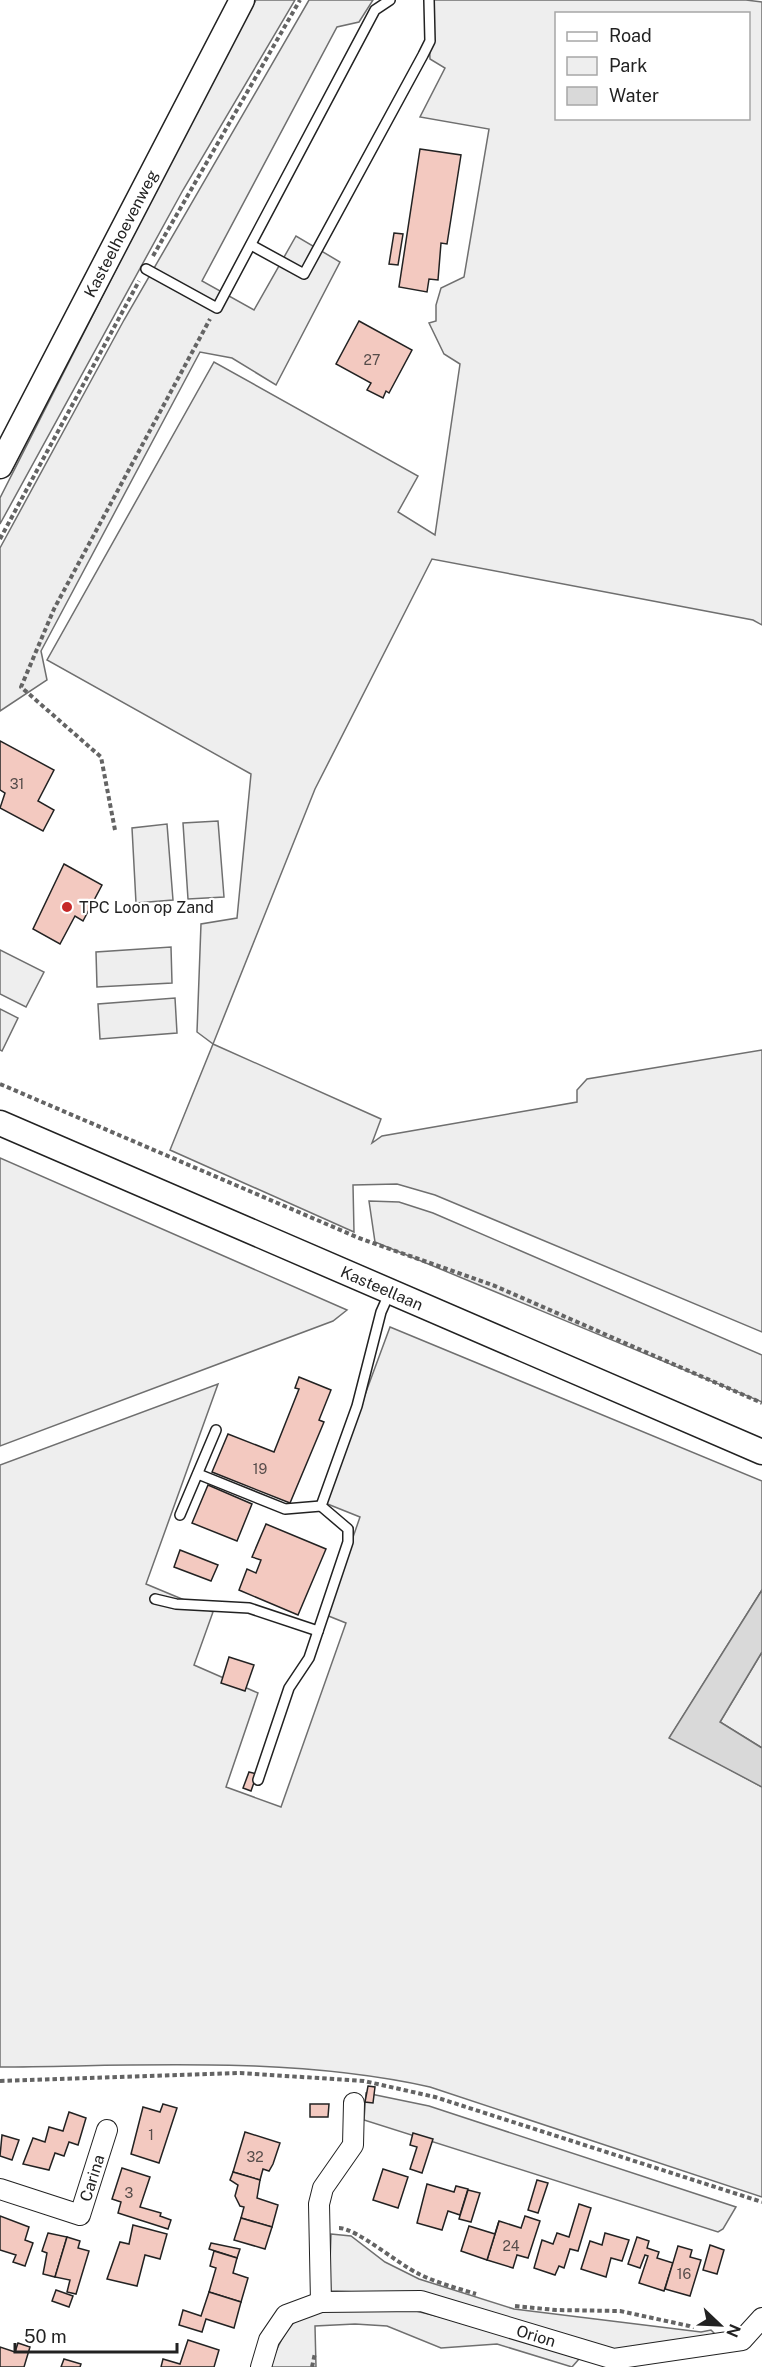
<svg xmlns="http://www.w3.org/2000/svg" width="762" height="2367" font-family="'Public Sans',sans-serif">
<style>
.green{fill:#eee;stroke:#6f6f6f;stroke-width:1.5;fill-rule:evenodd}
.water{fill:#d9d9d9;stroke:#6f6f6f;stroke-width:1.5}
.building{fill:#f3c9c0;stroke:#222;stroke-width:1.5}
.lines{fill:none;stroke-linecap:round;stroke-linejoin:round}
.service-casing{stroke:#222;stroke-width:12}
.minor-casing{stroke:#222;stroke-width:22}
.tertiary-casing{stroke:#222;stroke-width:27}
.path{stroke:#646464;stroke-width:4;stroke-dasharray:4.5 3;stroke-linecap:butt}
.service{stroke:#fff;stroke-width:9}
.minor{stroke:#fff;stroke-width:20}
.tertiary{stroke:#fff;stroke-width:24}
.poi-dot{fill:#c62828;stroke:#fff;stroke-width:2}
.labels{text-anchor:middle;stroke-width:4.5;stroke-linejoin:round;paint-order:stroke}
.number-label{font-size:14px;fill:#564c4a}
.street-label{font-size:16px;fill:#222;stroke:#fff}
.poi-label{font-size:16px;fill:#222;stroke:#fff;text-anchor:start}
</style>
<rect width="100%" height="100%" fill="#fff"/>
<g class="green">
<polygon points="256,0 295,0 183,190 0,524 0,498 205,94"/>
<polygon points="309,0 373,0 359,22 337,27 202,281 254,310 296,236 340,262 276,385 232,358 200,352 41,651 47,680 0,711 0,548 124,320"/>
<path d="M428 0H746L762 2V625L753 620 432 559 315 789 213 1044 381 1119 372 1143 382 1136 577 1102V1090L587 1079 762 1050V1332L435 1195 397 1184 353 1185 354 1232 170 1150 213 1044 197 1032 201 924 237 918 251 774 47 660 214 362 418 476 398 512 435 535 460 364 444 354 429 323 436 321V305L441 288 464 277 489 129 420 117 445 68 430 59ZM556 14H748V118H556Z"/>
<polygon points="218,821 224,897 188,899 183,823"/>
<polygon points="167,824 173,900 136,903 132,828"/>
<polygon points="171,947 172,983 97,987 96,952"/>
<polygon points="0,950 44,972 26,1007 0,994"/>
<polygon points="175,998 177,1033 100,1039 98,1004"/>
<polygon points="0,1009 18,1018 2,1051 0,1050"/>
<polygon points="0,1158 347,1310 333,1321 0,1446"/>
<polygon points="369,1201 399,1202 433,1213 762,1355 762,1402 375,1242"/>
<path d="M390 1327 762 1481V1590L670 1737 762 1787V2197L430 2087C290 2056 143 2066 0 2067V1465L218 1384 146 1584 213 1612 194 1665 258 1693 226 1787 281 1807 346 1623 326 1615 360 1517 325 1503Z"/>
<polygon points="762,1652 762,1748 720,1722"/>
<polygon points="366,2093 429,2106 736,2207 723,2229 718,2232 364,2120"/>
<polygon points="331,2234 351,2236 385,2262 419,2279 514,2309 701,2332 711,2330 718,2337 624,2353 420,2294 329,2291"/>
<path d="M412 2310 489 2329 579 2359 572 2367 497 2344 441 2348 387 2326 355 2324 315 2326 316 2367H270C275 2352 286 2325 301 2317 321 2306 387 2311 412 2310Z"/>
</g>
<polygon class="water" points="762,1590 762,1652 720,1722 762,1748 762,1787 669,1738"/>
<g class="building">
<polygon points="420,149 461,155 447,244 441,243 438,280 429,279 427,292 399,287"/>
<polygon points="394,233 403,234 398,265 389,264"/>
<polygon points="359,321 412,350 389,393 386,391 383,398 367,390 371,383 336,364"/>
<polygon points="0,741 54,770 38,801 54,810 43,831 0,808 5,793 0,790"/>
<polygon points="64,864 102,885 83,921 75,916 60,944 33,929"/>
<polygon points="299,1377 331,1390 319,1420 324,1422 290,1503 212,1472 228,1434 274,1452 299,1389 295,1388"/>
<polygon points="208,1485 252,1504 237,1541 192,1523"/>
<polygon points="266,1524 326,1549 298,1615 239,1590 247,1569 256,1573 261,1560 252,1557"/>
<polygon points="180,1550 218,1565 211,1581 174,1567"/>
<polygon points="229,1657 254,1665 245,1691 221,1683"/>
<polygon points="249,1772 257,1774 251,1791 243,1788"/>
<polygon points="368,2086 375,2087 373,2103 365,2102"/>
<polygon points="163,2104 177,2108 159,2163 131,2154 143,2107 160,2112"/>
<polygon points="310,2104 329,2104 328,2117 310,2117"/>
<polygon points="69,2112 86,2118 78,2145 69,2142 64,2156 55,2153 49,2170 23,2164 33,2138 45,2142 49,2127 63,2131"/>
<polygon points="245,2132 280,2143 273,2164 269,2171 263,2169 260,2180 233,2172"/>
<polygon points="413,2133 433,2139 422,2173 410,2169 417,2147 410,2145"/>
<polygon points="2,2135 19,2140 12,2160 0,2156"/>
<polygon points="122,2168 150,2177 140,2207 161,2213 160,2216 171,2220 168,2229 118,2213 121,2202 112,2199"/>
<polygon points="383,2169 408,2177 398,2208 373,2200"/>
<polygon points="233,2172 260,2180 257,2198 278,2205 272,2227 241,2218 244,2207 240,2206 235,2196 238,2185 230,2180"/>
<polygon points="537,2180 548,2183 538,2213 528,2210"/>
<polygon points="427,2184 454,2192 456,2186 468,2189 460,2215 448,2211 442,2230 417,2223"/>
<polygon points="468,2190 480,2193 471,2222 459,2219"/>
<polygon points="579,2204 591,2208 578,2251 570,2249 564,2268 559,2266 555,2275 534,2268 542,2240 553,2244 557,2233 569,2237"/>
<polygon points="0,2216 29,2227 25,2240 33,2243 25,2266 13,2262 16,2255 0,2250"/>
<polygon points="525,2216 540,2221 528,2258 517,2255 513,2268 487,2260 499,2221 521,2228"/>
<polygon points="241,2218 272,2227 265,2249 234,2240"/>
<polygon points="499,2221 487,2260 461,2251 469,2226 495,2234"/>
<polygon points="133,2225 167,2234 160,2259 145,2255 137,2286 107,2279 120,2242 129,2244"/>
<polygon points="48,2233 67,2237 55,2277 43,2274 47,2253 42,2251"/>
<polygon points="605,2233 629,2240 622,2261 611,2258 606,2277 581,2269 590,2241 602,2245"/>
<polygon points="67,2237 80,2241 78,2248 89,2251 76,2294 67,2292 70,2280 55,2277"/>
<polygon points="637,2237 649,2241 647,2248 659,2252 657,2258 673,2263 664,2291 639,2283 648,2256 645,2255 640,2268 628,2264"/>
<polygon points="211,2243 240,2249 237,2258 209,2249"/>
<polygon points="710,2245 724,2250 717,2274 703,2270"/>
<polygon points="678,2246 692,2250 690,2257 701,2260 690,2296 665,2289"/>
<polygon points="214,2251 237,2258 233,2273 248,2278 241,2302 209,2292 216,2268 210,2266"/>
<polygon points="56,2290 73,2296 69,2307 52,2301"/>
<polygon points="209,2292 241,2302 234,2328 206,2319 202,2332 179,2325 183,2310 201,2316"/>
<polygon points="188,2340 219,2350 214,2367 161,2367 163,2359 180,2364"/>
<polygon points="18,2343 30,2347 24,2367 0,2367 0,2347 15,2352"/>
<polygon points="64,2359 81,2364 80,2367 61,2367"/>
</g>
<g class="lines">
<g class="service-casing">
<g id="service">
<polyline points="251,245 304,274 423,55 430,41 429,0"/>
<polyline points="146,269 217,308 375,10 390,0"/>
<polyline points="198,1474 285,1509 321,1506"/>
<polyline points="180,1515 216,1430"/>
<polyline points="155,1599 176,1604 249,1608 318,1631"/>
<polyline points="258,1780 289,1688 309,1658 348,1542 348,1529 321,1506 357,1406 381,1312 389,1294"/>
</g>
</g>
<g class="minor-casing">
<g id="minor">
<path id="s1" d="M0 2189 80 2215 107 2130"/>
<polyline points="321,2302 319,2204 323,2188 353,2145 354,2103"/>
<path id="s2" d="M261 2367 269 2340 286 2315 321 2302 421 2301 614 2359 742 2340 762 2318"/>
</g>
</g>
<g class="tertiary-casing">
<g id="tertiary">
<path id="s3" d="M0 466 242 0"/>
<path id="s4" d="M0 1123 762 1452"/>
</g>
</g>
<g class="path">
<polyline points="153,256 300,0"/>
<polyline points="0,539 139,281"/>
<polyline points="115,830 101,757 21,687 54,609 210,319"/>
<polyline points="0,1084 359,1238 495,1286 762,1403"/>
<polyline points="0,2081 240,2073 364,2081 435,2097 762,2202"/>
<path d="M339 2228C356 2228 398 2264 419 2274 437 2283 457 2288 476 2294"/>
<polyline points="515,2306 556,2310 620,2311 694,2327"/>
<polyline points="312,2367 315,2353"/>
</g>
<use href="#service" class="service"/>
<use href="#minor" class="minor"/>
<use href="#tertiary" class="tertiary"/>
</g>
<circle class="poi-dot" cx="67" cy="907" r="6"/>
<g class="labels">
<g class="number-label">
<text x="372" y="365">27</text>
<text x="17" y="789">31</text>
<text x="260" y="1474">19</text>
<text x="151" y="2140">1</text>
<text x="255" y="2162">32</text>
<text x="129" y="2198">3</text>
<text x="511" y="2251">24</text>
<text x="684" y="2279">16</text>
</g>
<g class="street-label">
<text dy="6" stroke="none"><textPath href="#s3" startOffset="262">Kasteelhoevenweg</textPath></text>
<text dy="6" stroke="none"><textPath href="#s4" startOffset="416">Kasteellaan</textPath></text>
<text dy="6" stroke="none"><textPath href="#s1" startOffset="123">Carina</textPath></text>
<text dy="6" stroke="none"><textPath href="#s2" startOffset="316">Orion</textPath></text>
</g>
<g class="poi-label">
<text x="79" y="913">TPC Loon op Zand</text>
</g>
</g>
<rect x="555" y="12" width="195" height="108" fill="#ffffff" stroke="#a7a7a7" stroke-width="1.5"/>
<rect x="567" y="32" width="30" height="9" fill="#ffffff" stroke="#a7a7a7" stroke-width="1.5"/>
<text x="609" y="42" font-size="18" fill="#222222">Road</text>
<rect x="567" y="57" width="30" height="18" fill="#eeeeee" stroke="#a7a7a7" stroke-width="1.5"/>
<text x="609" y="72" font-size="18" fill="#222222">Park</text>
<rect x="567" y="87" width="30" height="18" fill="#d9d9d9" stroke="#a7a7a7" stroke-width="1.5"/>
<text x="609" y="102" font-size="18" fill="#222222">Water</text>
<g transform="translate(720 2325) rotate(113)" stroke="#ffffff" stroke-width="4.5" paint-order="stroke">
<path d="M0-4.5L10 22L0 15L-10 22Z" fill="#222222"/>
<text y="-9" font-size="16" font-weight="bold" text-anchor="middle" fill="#222222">N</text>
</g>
<path d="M15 2343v9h162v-9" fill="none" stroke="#222222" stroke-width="3"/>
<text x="24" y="2343" font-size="18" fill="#222222" stroke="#ffffff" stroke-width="4.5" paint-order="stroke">50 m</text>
</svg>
